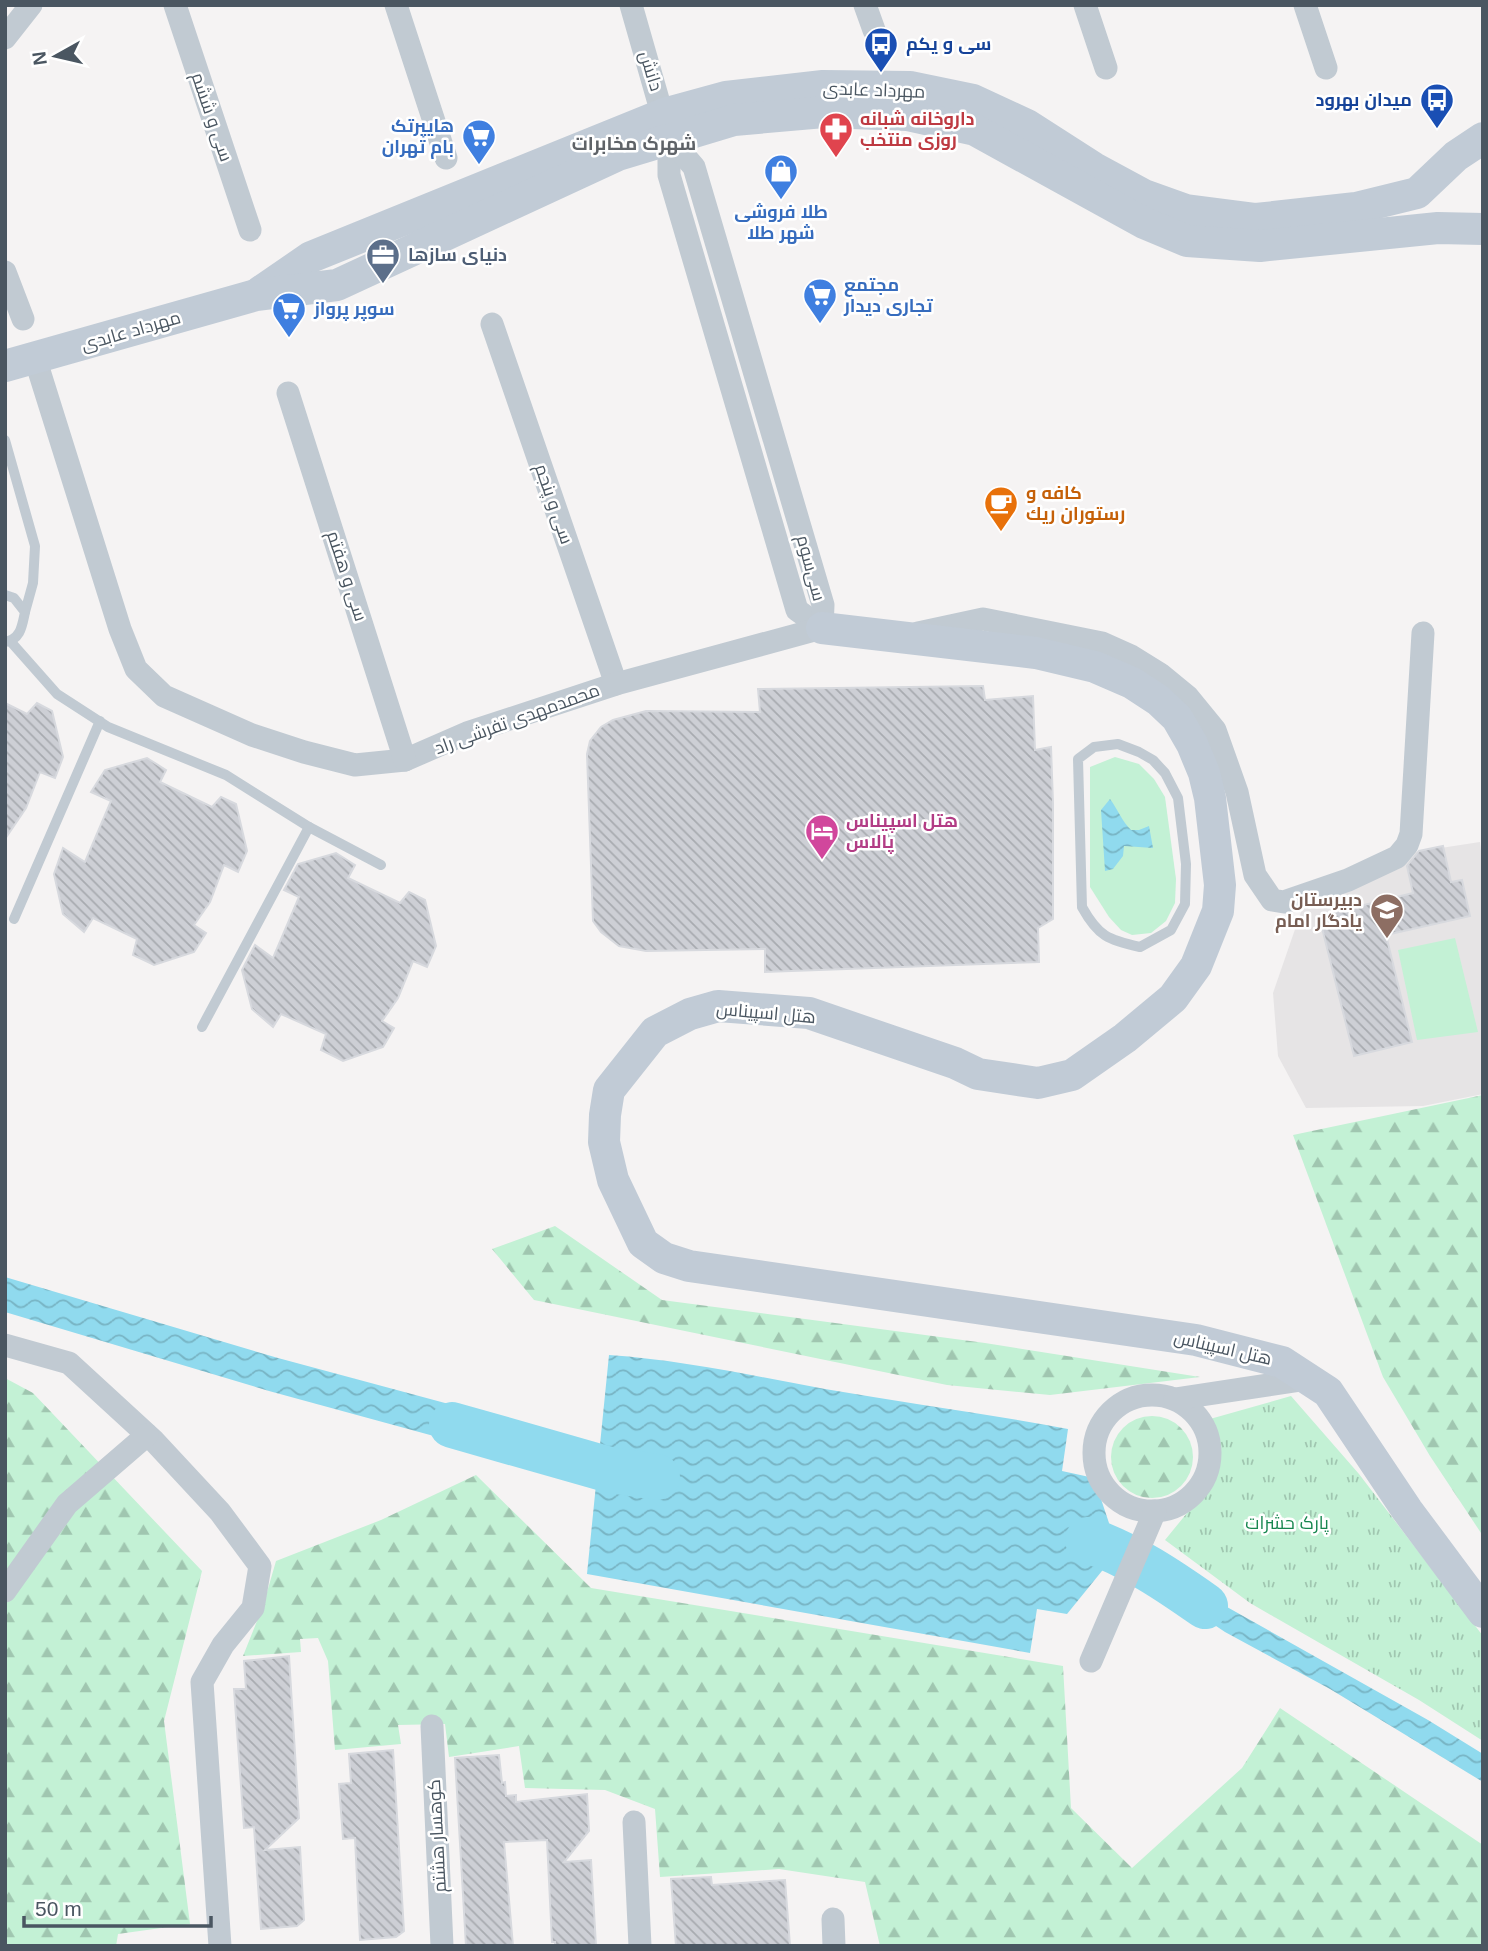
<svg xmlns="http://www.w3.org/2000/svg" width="1488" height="1951" font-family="Helvetica,Cairo,sans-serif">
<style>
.education{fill:#e6e4e5}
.grass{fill:#c3f1d5}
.forest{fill:url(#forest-firs)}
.park{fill:url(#park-tufts)}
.water{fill:url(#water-waves)}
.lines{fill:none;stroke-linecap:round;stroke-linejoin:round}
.river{stroke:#90daee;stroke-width:46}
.building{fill:url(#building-back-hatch);stroke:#d7d9de;stroke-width:2}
.lane{stroke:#c1cad2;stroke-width:10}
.street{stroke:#c1cad2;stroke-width:23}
.secondary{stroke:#c1cbd6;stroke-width:32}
.labels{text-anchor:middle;stroke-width:5;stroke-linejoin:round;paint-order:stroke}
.transit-label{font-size:18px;font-weight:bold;fill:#164399;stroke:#fff;text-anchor:start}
.street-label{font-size:18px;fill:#4a5661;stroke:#fff}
.health-label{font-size:18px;font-weight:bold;fill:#be3a42;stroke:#fff;text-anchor:start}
.shop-label{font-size:18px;font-weight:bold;fill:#366cbe;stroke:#fff;text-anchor:start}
.service-label{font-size:18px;font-weight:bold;fill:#4e5e75;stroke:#fff;text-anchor:start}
.food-label{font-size:18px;font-weight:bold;fill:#c56008;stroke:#fff;text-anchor:start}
.hotel-label{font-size:18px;font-weight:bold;fill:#b23c85;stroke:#fff;text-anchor:start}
.education-label{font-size:18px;font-weight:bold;fill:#785e54;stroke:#fff;text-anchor:end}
.park-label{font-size:18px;fill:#17864f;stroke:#fff}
.neighbourhood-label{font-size:19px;font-weight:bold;fill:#5f6368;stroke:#fff}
</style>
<defs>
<pattern id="forest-firs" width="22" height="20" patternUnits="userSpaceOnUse" patternTransform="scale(1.75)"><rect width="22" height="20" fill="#c3f1d5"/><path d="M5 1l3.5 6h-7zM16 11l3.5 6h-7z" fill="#a0c6b0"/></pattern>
<pattern id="park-tufts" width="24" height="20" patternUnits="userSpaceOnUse" patternTransform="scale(1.75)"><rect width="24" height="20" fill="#c3f1d5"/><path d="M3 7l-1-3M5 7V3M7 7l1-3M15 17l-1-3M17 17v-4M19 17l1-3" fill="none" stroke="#a0c6b0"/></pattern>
<pattern id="water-waves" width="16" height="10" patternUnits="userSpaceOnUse" patternTransform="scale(1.75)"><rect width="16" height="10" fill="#90daee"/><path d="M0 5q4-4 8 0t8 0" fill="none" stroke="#78b4c4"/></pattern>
<pattern id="building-back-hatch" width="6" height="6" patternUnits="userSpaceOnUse" patternTransform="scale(1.75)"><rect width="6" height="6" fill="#cdcfd5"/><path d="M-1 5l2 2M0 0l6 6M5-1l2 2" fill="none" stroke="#a8abb0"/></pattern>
</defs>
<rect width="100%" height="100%" fill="#f5f3f3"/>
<polygon class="education" points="1480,842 1483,869 1483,1094 1423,1106 1306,1108 1278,1056 1273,993 1310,886 1389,856"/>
<g class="grass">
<polygon points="1115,757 1139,764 1154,779 1165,797 1176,879 1175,903 1166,921 1151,933 1132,935 1121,930 1109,917 1090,887 1090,767"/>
<polygon points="1455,938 1478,1032 1417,1040 1398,950"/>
</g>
<g class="forest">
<polygon points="1483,1095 1483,1536 1430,1456 1383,1377 1293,1135"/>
<polygon points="555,1226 662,1300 985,1343 1200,1377 1050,1395 947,1385 534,1300 492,1249"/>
<polygon points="5,1378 33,1393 202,1571 164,1721 190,1924 118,1934 116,1946 5,1946"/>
<circle cx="1152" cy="1457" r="41"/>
<polygon points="476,1475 591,1588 1063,1666 1071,1808 1132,1868 1242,1768 1280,1708 1483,1845 1483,1946 880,1946 865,1882 779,1869 660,1877 655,1809 605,1790 525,1788 519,1746 449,1757 445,1724 398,1725 401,1744 335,1750 328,1661 318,1638 300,1639 301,1652 243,1656 263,1606 276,1561 381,1520"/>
</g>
<polygon class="park" points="1291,1396 1359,1474 1483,1636 1483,1741 1419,1700 1250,1603 1165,1540 1205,1491 1219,1462 1210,1419"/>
<g class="water">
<path d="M1110 799C1118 810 1122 821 1131 830H1139L1149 826 1153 848 1124 846 1123 856 1113 869 1105 871 1101 810Z"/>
<polygon points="5,1277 278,1358 516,1422 507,1456 269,1391 5,1312"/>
<path d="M609 1355C682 1360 754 1376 825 1389 906 1403 988 1414 1068 1429L1062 1471 1094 1478 1114 1538 1130 1542 1124 1570 1106 1566 1067 1614 1037 1609 1030 1653 587 1574Z"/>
<polygon points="1162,1559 1211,1598 1428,1720 1483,1754 1483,1782 1330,1689 1225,1632 1149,1581"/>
</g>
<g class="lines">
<g class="river">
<polyline points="452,1425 610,1470 657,1477"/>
<path d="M1088 1540C1131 1555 1168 1580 1205 1606"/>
</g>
</g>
<g class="building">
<polygon points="983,686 985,700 1033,696 1035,750 1051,747 1053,803 1053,919 1038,928 1039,962 765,972 765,949 646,951 619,946 601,932 593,921 587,754 590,741 601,727 613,720 646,711 760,712 758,689"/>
<polygon points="5,703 27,714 37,703 52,711 63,757 55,778 40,772 26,808 5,839"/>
<polygon points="147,758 166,770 160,782 212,807 221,797 236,804 247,851 238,872 224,865 210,902 194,925 206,933 194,952 154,965 133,955 137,939 93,918 84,932 63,914 54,874 63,848 85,862 111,801 91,792 105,770"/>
<polygon points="1443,846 1451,882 1462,880 1470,916 1386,935 1412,1042 1354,1056 1319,916 1413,893 1407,866 1419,851"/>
<polygon points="336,853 355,865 348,878 400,903 409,892 425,900 436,946 427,967 413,961 398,998 382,1021 394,1028 383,1047 343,1061 321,1050 326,1034 281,1014 273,1027 252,1009 242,970 255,945 273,958 299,897 284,890 298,864"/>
<polygon points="289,1656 299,1818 265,1850 300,1847 304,1920 297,1926 261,1929 254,1827 244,1828 234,1689 246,1689 244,1661"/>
<polygon points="393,1750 404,1931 396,1937 360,1940 355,1838 343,1839 339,1784 351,1783 349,1754"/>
<polygon points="499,1755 502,1783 505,1782 506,1796 516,1795 516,1802 587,1794 589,1831 564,1862 591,1860 596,1946 555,1946 555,1942 552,1942 547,1840 504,1842 513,1946 466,1946 455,1758"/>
<polygon points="711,1877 712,1885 785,1880 790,1946 676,1946 671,1879"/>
</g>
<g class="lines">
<g class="lane">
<polyline points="5,440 35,546 33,583 25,612"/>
<path d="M5 595 14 598 25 612C22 626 21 639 5 642"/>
<polyline points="11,642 57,694 108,727 226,775 309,827 381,865"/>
<path d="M1118 744 1139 752 1153 760 1165 773 1178 798 1186 864 1185 904 1171 930 1140 947C1108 940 1098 936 1082 907L1078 759 1094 747Z"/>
<polyline points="14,919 100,721"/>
<polyline points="202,1027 309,827"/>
</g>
<g class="street">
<polyline points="175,5 250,230"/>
<polyline points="396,5 446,158"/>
<polyline points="631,5 669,138 669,175 797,610 822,628"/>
<polyline points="865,5 874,30"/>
<polyline points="1085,5 1106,68"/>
<polyline points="1305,5 1326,68"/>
<polyline points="5,38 31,5"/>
<polyline points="669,138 694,167 823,605 822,628"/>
<polyline points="5,272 23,319"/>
<polyline points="492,324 616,684"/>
<polyline points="35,358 120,629 136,669 164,696 252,735 304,752 355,765 405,760 467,733 616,684 822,628"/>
<polyline points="288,393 405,760"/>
<polyline points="918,633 983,619 1102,643 1131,656 1160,674 1188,697 1215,730 1237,792 1255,875 1272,900 1284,902 1348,880 1397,857 1407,845 1411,834 1423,633"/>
<polyline points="5,1345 69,1363 154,1441 220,1512 260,1566 253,1608 223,1645 202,1682 220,1946"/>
<circle cx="1152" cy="1453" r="58"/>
<polyline points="1175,1399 1308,1379"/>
<polyline points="5,1591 67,1504 147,1435"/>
<polyline points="1091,1661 1155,1511"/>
<polyline points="432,1726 442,1946"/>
<polyline points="634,1822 640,1946"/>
<polyline points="833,1919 834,1946"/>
</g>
<g class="secondary">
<polyline points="260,292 311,257 664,114 726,97 823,86 910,87 973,100 1027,125 1094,168 1144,195 1186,210 1256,219 1356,208 1417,193 1456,156 1483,138"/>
<polyline points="5,366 256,295 337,285 618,155 734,120 824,112 907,115 975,130 1144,223 1187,241 1260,246 1438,228 1483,229"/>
<polyline points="822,628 1036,653 1095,667 1132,683 1158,700 1177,718 1192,744 1204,773 1210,798 1220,885 1218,911 1196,966 1173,998 1125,1038 1072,1075 1038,1083 978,1074 955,1063 809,1013 718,1006 690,1014 655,1032 609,1090 605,1115 604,1142 613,1180 643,1243 664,1258 689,1266 1196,1340 1282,1362 1328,1392 1407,1510 1483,1612"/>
</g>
</g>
<defs>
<g id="bus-pin" transform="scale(1.75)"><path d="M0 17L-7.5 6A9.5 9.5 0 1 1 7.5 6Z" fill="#1a4fb4" stroke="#fff"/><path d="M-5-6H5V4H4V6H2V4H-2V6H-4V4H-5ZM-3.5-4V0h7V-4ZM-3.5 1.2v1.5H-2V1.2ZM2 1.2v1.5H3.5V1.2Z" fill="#fff"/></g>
<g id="pharmacy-pin" transform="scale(1.75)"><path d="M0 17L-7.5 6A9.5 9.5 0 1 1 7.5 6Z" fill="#e0444e" stroke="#fff"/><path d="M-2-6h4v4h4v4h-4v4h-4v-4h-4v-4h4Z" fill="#fff"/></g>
<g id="supermarket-pin" transform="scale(1.75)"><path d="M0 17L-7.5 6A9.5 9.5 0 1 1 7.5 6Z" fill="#3f7fe0" stroke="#fff"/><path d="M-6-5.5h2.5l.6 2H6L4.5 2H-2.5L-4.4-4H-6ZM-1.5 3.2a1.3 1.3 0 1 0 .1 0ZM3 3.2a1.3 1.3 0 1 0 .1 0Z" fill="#fff"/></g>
<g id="shop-pin" transform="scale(1.75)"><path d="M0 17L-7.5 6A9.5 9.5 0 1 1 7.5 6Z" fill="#3f7fe0" stroke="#fff"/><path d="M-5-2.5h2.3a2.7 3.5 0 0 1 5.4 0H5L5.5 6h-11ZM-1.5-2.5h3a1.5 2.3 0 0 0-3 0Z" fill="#fff"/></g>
<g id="office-pin" transform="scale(1.75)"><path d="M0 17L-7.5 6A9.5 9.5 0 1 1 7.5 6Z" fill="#5c6f8a" stroke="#fff"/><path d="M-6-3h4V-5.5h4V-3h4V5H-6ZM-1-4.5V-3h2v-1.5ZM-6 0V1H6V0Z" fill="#fff"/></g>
<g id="cafe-pin" transform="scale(1.75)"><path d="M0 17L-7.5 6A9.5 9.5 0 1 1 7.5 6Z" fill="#e8710a" stroke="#fff"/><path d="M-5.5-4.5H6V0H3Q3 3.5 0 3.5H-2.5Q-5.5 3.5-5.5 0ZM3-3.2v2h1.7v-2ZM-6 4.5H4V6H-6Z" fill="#fff"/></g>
<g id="hotel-pin" transform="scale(1.75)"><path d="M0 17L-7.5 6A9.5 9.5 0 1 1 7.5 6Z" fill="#d1479c" stroke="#fff"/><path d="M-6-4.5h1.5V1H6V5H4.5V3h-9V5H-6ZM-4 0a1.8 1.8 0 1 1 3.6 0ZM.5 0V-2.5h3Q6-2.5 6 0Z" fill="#fff"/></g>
<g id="school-pin" transform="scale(1.75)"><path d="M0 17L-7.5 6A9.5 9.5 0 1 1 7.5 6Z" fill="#8d6e63" stroke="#fff"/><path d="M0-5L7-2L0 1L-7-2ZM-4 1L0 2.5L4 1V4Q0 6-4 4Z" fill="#fff"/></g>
</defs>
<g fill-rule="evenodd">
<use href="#bus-pin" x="881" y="44"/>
<use href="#bus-pin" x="1437" y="100"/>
<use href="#pharmacy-pin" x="836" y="129"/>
<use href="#supermarket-pin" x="479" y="136"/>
<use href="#shop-pin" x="781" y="171"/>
<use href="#office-pin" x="383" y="255"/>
<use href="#supermarket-pin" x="820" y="295"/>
<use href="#supermarket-pin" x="289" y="309"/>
<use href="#cafe-pin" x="1001" y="503"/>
<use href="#hotel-pin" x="822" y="831"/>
<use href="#school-pin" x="1387" y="910"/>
</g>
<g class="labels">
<g class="transit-label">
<text x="906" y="50">سی و یکم</text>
<text x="1412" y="106" text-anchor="end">میدان بهرود</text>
</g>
<g class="street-label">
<text transform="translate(651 71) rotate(73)" y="6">دانش</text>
<text transform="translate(874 90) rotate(2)" y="6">مهرداد عابدی</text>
<text transform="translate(212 117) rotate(71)" y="6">سی و ششم</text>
<text transform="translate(131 331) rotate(-16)" y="6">مهرداد عابدی</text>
<text transform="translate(554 504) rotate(71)" y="6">سی و پنجم</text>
<text transform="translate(811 568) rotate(75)" y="6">سی‌سوم</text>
<text transform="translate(347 576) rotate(72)" y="6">سی و هفتم</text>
<text transform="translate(517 719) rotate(-20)" y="6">محمدمهدی تفرشی راد</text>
<text transform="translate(766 1013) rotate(5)" y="6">هتل اسپیناس</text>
<text transform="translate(1223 1348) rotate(13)" y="6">هتل اسپیناس</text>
<text transform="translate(437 1836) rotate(-93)" y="6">کوهسار هشتم</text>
</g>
<g class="health-label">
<text x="860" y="125">داروخانه شبانه<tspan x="860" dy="21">روزی منتخب</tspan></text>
</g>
<g class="shop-label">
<text x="454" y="132" text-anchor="end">هایپرتک<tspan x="454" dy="21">بام تهران</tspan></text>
<text x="781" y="218" text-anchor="middle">طلا فروشی<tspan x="781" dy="21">شهر طلا</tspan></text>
<text x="844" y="291">مجتمع<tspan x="844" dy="21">تجاری دیدار</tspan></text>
<text x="314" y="315">سوپر پرواز</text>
</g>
<g class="service-label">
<text x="408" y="261">دنیای سازها</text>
</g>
<g class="food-label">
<text x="1026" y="499">كافه و<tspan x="1026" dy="21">رستوران ريك</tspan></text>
</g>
<g class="hotel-label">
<text x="846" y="827">هتل اسپیناس<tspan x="846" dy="21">پالاس</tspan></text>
</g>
<g class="education-label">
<text x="1362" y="906">دبیرستان<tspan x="1362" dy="21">یادگار امام</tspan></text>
</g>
<g class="park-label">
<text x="1287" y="1529">پارک حشرات</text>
</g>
<g class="neighbourhood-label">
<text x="634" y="150">شهرک مخابرات</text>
</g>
</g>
<rect width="1488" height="1951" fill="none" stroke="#4a5661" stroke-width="14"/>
<g transform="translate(56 56) rotate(262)" stroke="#ffffff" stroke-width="5" paint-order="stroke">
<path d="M0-5L12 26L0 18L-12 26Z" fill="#4a5661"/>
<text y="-10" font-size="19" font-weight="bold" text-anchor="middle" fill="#4a5661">N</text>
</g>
<path d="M24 1916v10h187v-10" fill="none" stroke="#4a5661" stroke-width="3.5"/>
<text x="35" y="1916" font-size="21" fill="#4a5661" stroke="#ffffff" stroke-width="5" paint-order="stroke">50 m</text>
</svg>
